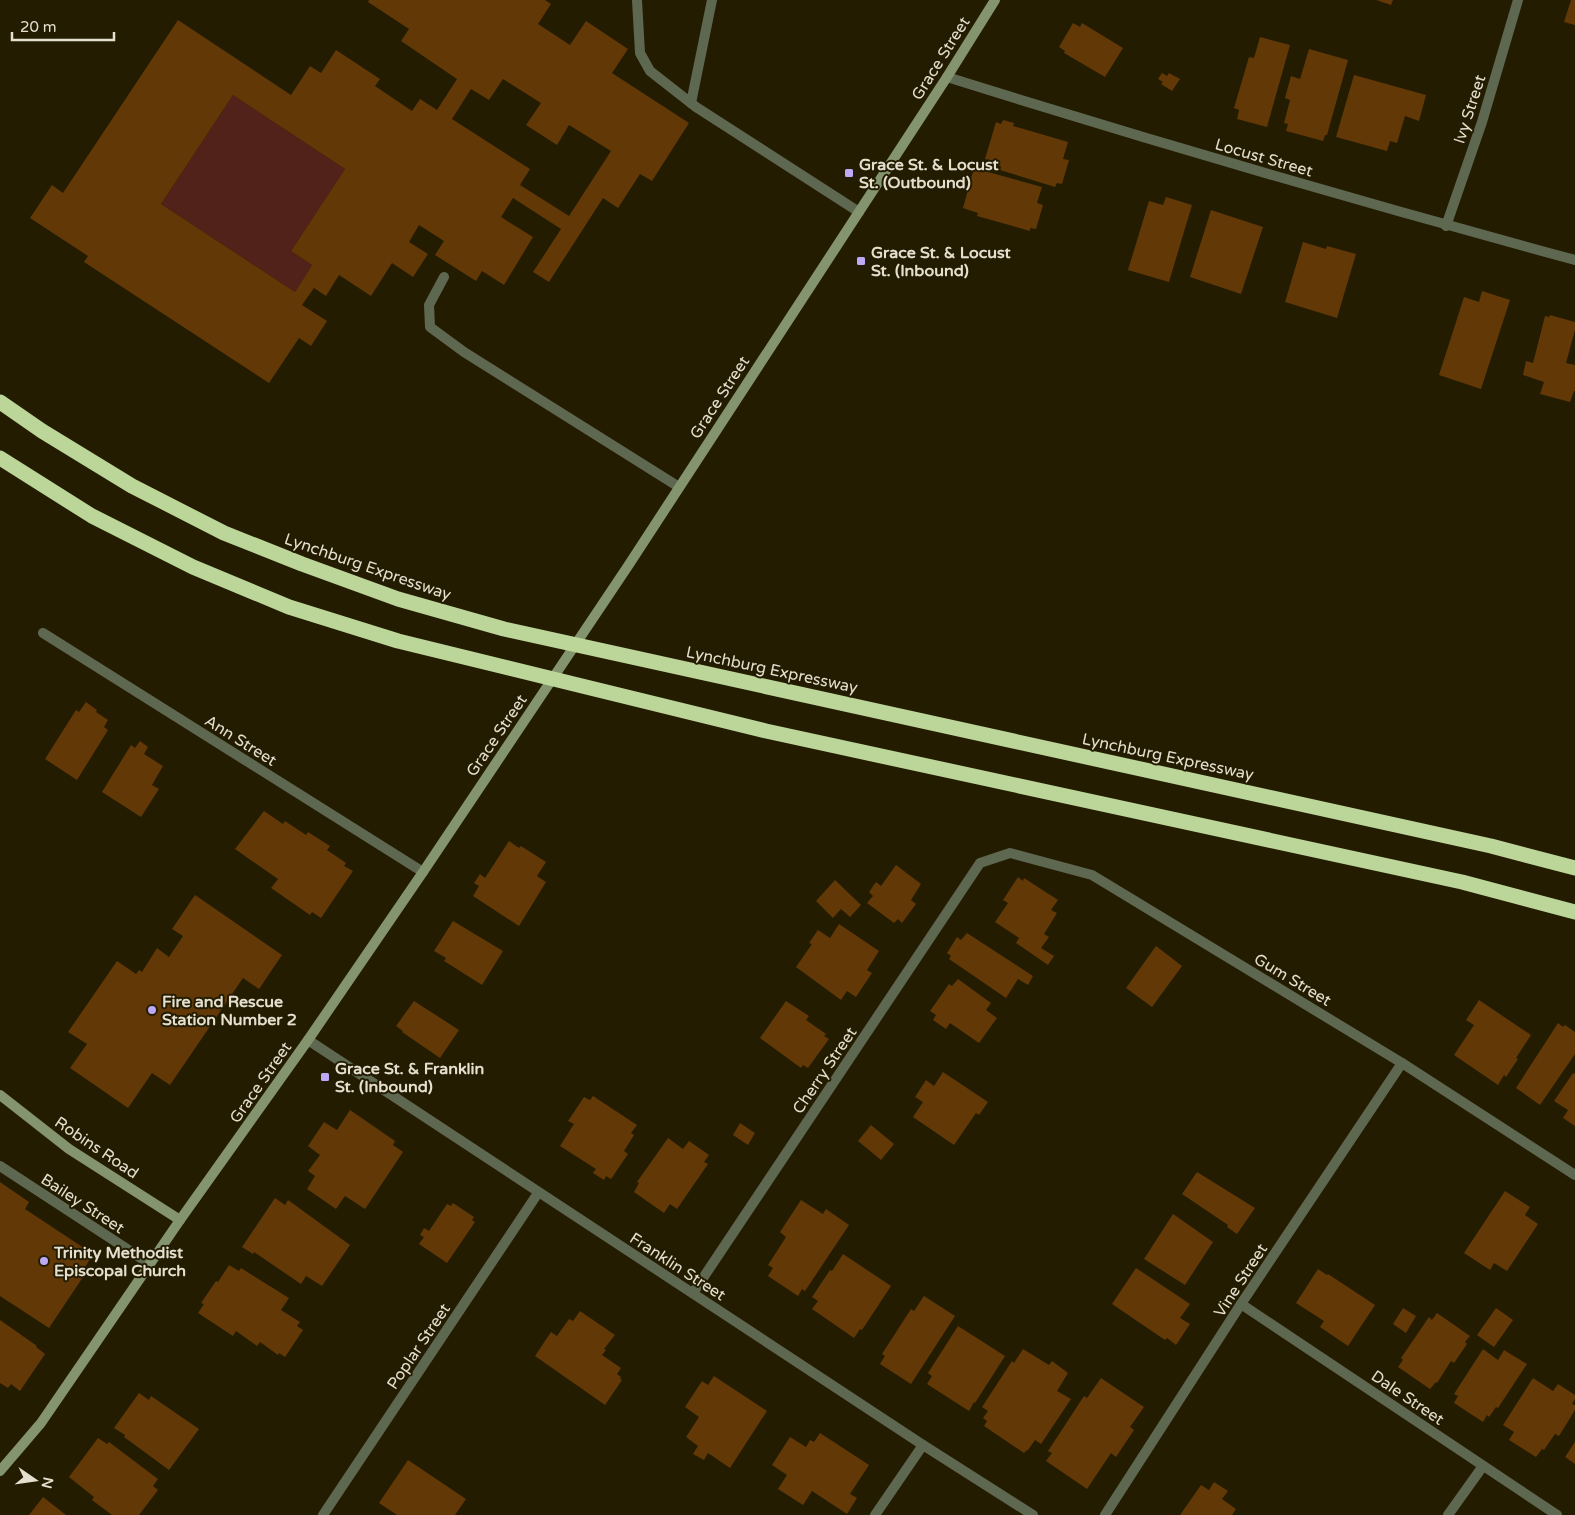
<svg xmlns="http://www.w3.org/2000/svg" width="1575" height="1515" font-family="'Varela Round',sans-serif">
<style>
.green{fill:#50221a}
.building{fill:#623806;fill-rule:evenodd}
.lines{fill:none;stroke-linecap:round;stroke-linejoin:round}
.service{stroke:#5e6851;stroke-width:10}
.minor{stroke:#5e6851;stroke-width:10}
.secondary{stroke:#84946e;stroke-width:10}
.motorway{stroke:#bcd599;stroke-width:15}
.poi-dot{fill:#bda9f5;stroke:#231c01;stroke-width:2}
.labels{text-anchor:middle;stroke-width:4;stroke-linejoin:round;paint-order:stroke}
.street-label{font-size:16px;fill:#e4dfcf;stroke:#231c01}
.poi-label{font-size:16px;font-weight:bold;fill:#e4dfcf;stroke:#231c01;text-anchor:start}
</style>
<rect width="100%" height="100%" fill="#231c01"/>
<polygon class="green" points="233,95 345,169 291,251 312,265 295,292 161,204"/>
<g class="building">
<path d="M369 0H545L551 4 538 24 570 45 586 21 628 49 612 73 689 123 652 181 640 174 618 208 603 198 549 282 533 272 561 229 513 198 501 217 533 237 504 285 482 271 476 281 435 255 444 241 419 225 409 242 428 254 413 277 392 263 371 296 339 275 326 296 314 288 302 305 327 321 311 346 299 338 269 383 84 262 88 256 30 218 52 185 63 193 178 20 291 95 310 66 321 73 336 50 380 79 375 86 412 111 420 99 437 110 457 79 401 41 409 29 368 2ZM503 79 541 103 526 125 557 145 569 125 611 151 569 216 520 185 530 169 452 119 471 89 489 100ZM233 95 345 169 291 251 312 265 295 292 161 204Z"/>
<polygon points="1376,0 1393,0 1391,5"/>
<polygon points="1571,0 1575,0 1575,25 1564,22"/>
<polygon points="1073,23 1080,27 1082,23 1123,48 1105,77 1064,53 1065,51 1059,47"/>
<polygon points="1260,37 1290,45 1267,127 1237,119 1239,110 1234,108 1249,57 1254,58"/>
<polygon points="1309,49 1348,60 1327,135 1325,135 1323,141 1286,131 1288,124 1284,123 1290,100 1285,98 1291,76 1300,79"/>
<polygon points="1162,73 1167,76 1169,73 1180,79 1172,91 1161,84 1163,82 1158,79"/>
<polygon points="1354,75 1426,95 1419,121 1405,116 1397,143 1390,141 1387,151 1336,137"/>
<polygon points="1003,120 1014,123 1013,126 1068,142 1063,159 1069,160 1062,184 1057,183 1055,187 1000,170 1001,166 990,163 990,160 985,159 996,122 1001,124"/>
<polygon points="974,168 1042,187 1037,203 1043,205 1036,229 1030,228 1030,231 977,216 978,213 963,208"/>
<polygon points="1166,197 1192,205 1169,282 1128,270 1149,201 1163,205"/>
<polygon points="1211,210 1263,227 1241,294 1190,277"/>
<polygon points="1303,242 1326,249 1327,246 1356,254 1337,318 1285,302"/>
<polygon points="1482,291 1510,300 1481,389 1439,375 1464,297 1479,302"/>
<polygon points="1550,315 1575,322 1575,330 1566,363 1575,365 1575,391 1574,391 1570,402 1540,394 1544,382 1523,375 1526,361 1533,363 1545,316 1549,317"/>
<polygon points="86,702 97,710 96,712 108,720 104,727 108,730 77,780 45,759 76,710 79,712"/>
<polygon points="140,741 148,747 144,754 163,766 152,785 159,789 141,817 102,792 131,745 135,748"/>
<polygon points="264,811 283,824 285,821 306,835 308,832 330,846 327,850 346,863 344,866 353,871 321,918 312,912 310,915 271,888 278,879 235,849"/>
<polygon points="509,841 519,848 521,846 546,862 537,876 546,882 519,926 473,896 479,886 474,883 480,874 485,878"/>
<polygon points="896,865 921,884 911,900 916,904 902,923 898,919 894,923 867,903 873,896 869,892 876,882 881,886"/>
<polygon points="1018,877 1023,881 1024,878 1058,900 1051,910 1057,913 1044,934 1049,937 1041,948 1054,956 1048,965 1016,943 1019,938 995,922 1008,903 1003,900"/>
<polygon points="835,880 861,905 850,917 841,909 833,918 816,901"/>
<polygon points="195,895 282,955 259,989 243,978 170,1085 152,1073 128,1108 70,1068 87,1044 68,1032 117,961 136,974 139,970 142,972 157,948 169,957 183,936 172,929"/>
<polygon points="453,921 503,951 482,985 444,961 446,958 434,951"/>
<polygon points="839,924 879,951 867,970 872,973 856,997 847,991 841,1000 796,967 812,944 809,943 818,930 830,938"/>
<polygon points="967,933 1033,976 1028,985 1018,979 1006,998 949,959 951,956 947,953 957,937 961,940"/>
<polygon points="1156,946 1182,966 1152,1007 1126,988"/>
<polygon points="958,979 991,1003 986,1010 997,1018 979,1043 950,1023 946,1029 933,1020 936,1015 930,1011 949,984 952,986"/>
<polygon points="1479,1000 1531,1035 1516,1058 1518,1059 1506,1077 1504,1075 1498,1085 1454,1055 1474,1025 1466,1020"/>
<polygon points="414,1001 459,1030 440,1058 402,1032 403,1031 396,1026"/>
<polygon points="786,1001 809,1016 806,1020 826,1034 824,1036 829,1039 808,1068 803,1065 801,1068 760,1038"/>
<polygon points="1558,1023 1563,1027 1565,1025 1575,1032 1575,1054 1540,1105 1516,1088"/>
<polygon points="943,1072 988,1102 979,1115 976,1113 954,1145 913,1117 923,1102 915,1097 926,1080 934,1086"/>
<polygon points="1573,1073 1575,1074 1575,1126 1563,1118 1568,1110 1554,1101"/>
<polygon points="593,1096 637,1125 631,1133 634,1135 624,1151 628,1154 611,1179 606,1176 604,1180 593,1173 596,1169 560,1146 574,1124 568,1121 584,1097 590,1100"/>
<polygon points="350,1110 395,1141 393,1145 403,1152 365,1209 345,1196 336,1209 307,1189 315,1176 308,1171 320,1155 308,1146 324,1122 337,1130"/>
<polygon points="740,1123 755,1133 748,1145 733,1135"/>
<polygon points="871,1125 894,1144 881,1160 858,1141"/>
<polygon points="668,1138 683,1149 689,1141 709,1155 704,1162 708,1164 677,1209 670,1204 664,1213 634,1192 639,1183 637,1182"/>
<polygon points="1197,1172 1255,1208 1237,1234 1227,1227 1228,1225 1182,1194"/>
<polygon points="0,1182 29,1202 25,1209 93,1254 84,1269 87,1271 49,1328 0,1296"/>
<polygon points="1505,1191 1530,1207 1525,1215 1538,1224 1507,1271 1494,1263 1490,1270 1464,1253"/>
<polygon points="275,1198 285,1205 288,1200 350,1245 322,1286 306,1276 301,1284 254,1252 253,1254 242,1247"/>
<polygon points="801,1200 823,1214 826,1209 849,1225 805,1291 802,1289 798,1296 768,1276 773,1268 768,1265 786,1237 780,1232"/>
<polygon points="453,1203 474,1217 472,1220 475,1222 447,1263 419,1244 424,1237 420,1235 424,1228 429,1231 447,1204 451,1206"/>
<polygon points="1173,1214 1213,1242 1185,1285 1144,1259"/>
<polygon points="843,1254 891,1286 862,1330 860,1329 854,1338 812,1309 818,1301 812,1297 830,1270 832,1271"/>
<polygon points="229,1265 239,1271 241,1268 289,1298 281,1310 300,1322 297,1326 303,1330 285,1357 279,1353 278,1355 260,1342 257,1346 236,1331 233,1336 198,1313 204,1304 201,1303 216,1281 218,1282"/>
<polygon points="1136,1268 1190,1304 1180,1318 1190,1324 1176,1345 1167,1338 1165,1340 1112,1304"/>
<polygon points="1318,1269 1327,1275 1328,1274 1375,1305 1348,1346 1320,1327 1324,1321 1296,1303"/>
<polygon points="924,1296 955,1316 911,1384 880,1364 885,1356 882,1354 911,1309 914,1311"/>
<polygon points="1403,1308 1416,1316 1406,1333 1393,1324"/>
<polygon points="1496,1308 1513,1320 1494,1347 1477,1335"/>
<polygon points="580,1311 615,1335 604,1349 606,1350 602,1355 621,1368 617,1374 621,1377 620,1379 622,1380 605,1405 535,1356 551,1332 557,1336 569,1319 573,1321"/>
<polygon points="1437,1313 1470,1336 1465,1342 1467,1344 1454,1363 1451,1361 1437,1383 1436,1382 1430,1389 1398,1367 1403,1360 1401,1358 1429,1317 1432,1320"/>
<polygon points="0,1320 37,1346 36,1347 45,1354 20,1391 11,1384 8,1388 0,1383"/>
<polygon points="958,1326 1005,1356 975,1403 974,1402 969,1411 927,1384 932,1376 928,1373"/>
<polygon points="1023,1349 1049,1365 1052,1361 1068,1373 1057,1391 1071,1399 1041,1444 1035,1440 1028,1450 1027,1450 1024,1453 984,1426 987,1421 983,1418 988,1411 982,1407 1012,1361 1014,1363"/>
<polygon points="1483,1349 1498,1360 1504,1350 1527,1364 1498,1408 1496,1407 1489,1417 1487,1415 1483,1422 1454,1403 1458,1396 1454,1394"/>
<polygon points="714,1376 767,1411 730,1468 708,1453 704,1460 693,1454 698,1446 686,1437 699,1417 685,1407 702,1381 708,1385"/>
<polygon points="1101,1378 1144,1407 1130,1427 1134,1430 1116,1457 1111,1453 1087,1489 1046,1461 1052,1453 1048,1451 1084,1396 1087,1398"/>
<polygon points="1533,1378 1553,1391 1558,1384 1575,1395 1575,1399 1572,1404 1575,1405 1575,1410 1559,1436 1555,1434 1544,1450 1542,1449 1536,1457 1509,1440 1514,1432 1503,1425"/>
<polygon points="139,1393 149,1400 151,1396 199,1429 169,1470 124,1437 125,1435 114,1428"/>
<polygon points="820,1433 869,1465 850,1494 857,1498 847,1514 812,1491 803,1505 778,1489 787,1475 772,1465 790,1437 806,1447 810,1440 814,1442"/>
<polygon points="98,1438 107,1444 109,1442 158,1479 153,1486 158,1490 139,1515 112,1515 92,1500 94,1497 69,1477"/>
<polygon points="1575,1442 1575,1464 1565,1457"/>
<polygon points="408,1460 466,1499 455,1515 397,1515 379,1503"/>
<polygon points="1214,1482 1228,1491 1222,1499 1236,1509 1232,1515 1180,1515 1201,1485 1209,1490"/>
<polygon points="43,1497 66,1515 29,1515"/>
</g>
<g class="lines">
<g class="service">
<polyline points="637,0 640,53 650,71 696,107 859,212"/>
<polyline points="691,103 712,0"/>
<polyline points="444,277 429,305 430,327 464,352 679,487"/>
<polyline points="1448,1515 1483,1466"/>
</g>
<g class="minor">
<path d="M947 77C1155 142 1365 203 1575 260"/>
<polyline points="1446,226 1482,122 1518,0"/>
<polyline points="43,633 423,872"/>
<polyline points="308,1040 923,1445 1033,1515"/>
<polyline points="0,1166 150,1264"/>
<polyline points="693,1293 980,863 1010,853 1092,875 1402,1063 1575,1175"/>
<polyline points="1241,1304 1557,1515"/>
<polyline points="323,1515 538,1193"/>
<polyline points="875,1515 923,1445"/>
<polyline points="1105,1515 1241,1304 1402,1063"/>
</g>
<g class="secondary">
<polyline points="0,1095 69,1149 180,1220"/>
<polyline points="0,1471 41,1423 180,1220 308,1040 423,872 628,566 947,77 995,0"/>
</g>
<g class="motorway">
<polyline points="0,402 42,431 132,486 224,533 302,564 398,599 504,629 1491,846 1575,868"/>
<polyline points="0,458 92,516 193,567 289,607 398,641 766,731 1462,882 1575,912"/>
</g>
</g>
<g class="poi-dot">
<rect x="844" y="168" width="10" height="10" rx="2.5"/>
<rect x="856" y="256" width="10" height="10" rx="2.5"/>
<circle cx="152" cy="1010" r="5"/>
<rect x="320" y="1072" width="10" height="10" rx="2.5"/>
<circle cx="44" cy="1261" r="5"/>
</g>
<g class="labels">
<g class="street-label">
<text transform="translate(940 58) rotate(-58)" y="6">Grace Street</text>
<text transform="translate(1469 109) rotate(-72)" y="6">Ivy Street</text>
<text transform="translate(1264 157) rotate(16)" y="6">Locust Street</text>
<text transform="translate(719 397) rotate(-57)" y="6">Grace Street</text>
<text transform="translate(368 566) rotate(19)" y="6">Lynchburg Expressway</text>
<text transform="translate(772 669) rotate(12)" y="6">Lynchburg Expressway</text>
<text transform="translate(496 735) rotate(-56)" y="6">Grace Street</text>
<text transform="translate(241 740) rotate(32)" y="6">Ann Street</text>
<text transform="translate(1168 756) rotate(12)" y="6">Lynchburg Expressway</text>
<text transform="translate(1293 979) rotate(31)" y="6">Gum Street</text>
<text transform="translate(824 1070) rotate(-56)" y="6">Cherry Street</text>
<text transform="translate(260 1082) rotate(-55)" y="6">Grace Street</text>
<text transform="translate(97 1147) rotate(34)" y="6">Robins Road</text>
<text transform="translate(83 1203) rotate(33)" y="6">Bailey Street</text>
<text transform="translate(678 1266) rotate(33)" y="6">Franklin Street</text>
<text transform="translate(1240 1280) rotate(-57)" y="6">Vine Street</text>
<text transform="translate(418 1346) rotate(-56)" y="6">Poplar Street</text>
<text transform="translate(1408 1397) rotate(34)" y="6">Dale Street</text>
</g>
<g class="poi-label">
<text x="859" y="170">Grace St. &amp; Locust<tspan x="859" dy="18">St. (Outbound)</tspan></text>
<text x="871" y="258">Grace St. &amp; Locust<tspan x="871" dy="18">St. (Inbound)</tspan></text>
<text x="162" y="1007">Fire and Rescue<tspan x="162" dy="18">Station Number 2</tspan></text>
<text x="335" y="1074">Grace St. &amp; Franklin<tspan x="335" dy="18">St. (Inbound)</tspan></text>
<text x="54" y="1258">Trinity Methodist<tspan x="54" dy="18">Episcopal Church</tspan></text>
</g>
</g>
<g transform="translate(35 1480) rotate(103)" stroke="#231c01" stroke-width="4" paint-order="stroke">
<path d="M0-4L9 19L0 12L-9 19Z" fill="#e4dfcf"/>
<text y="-8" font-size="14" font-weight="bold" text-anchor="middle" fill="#e4dfcf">N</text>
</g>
<path d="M12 32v8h102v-8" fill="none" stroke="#e4dfcf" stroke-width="2.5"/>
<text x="20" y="32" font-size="15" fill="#e4dfcf" stroke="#231c01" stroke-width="4" paint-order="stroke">20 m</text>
</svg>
